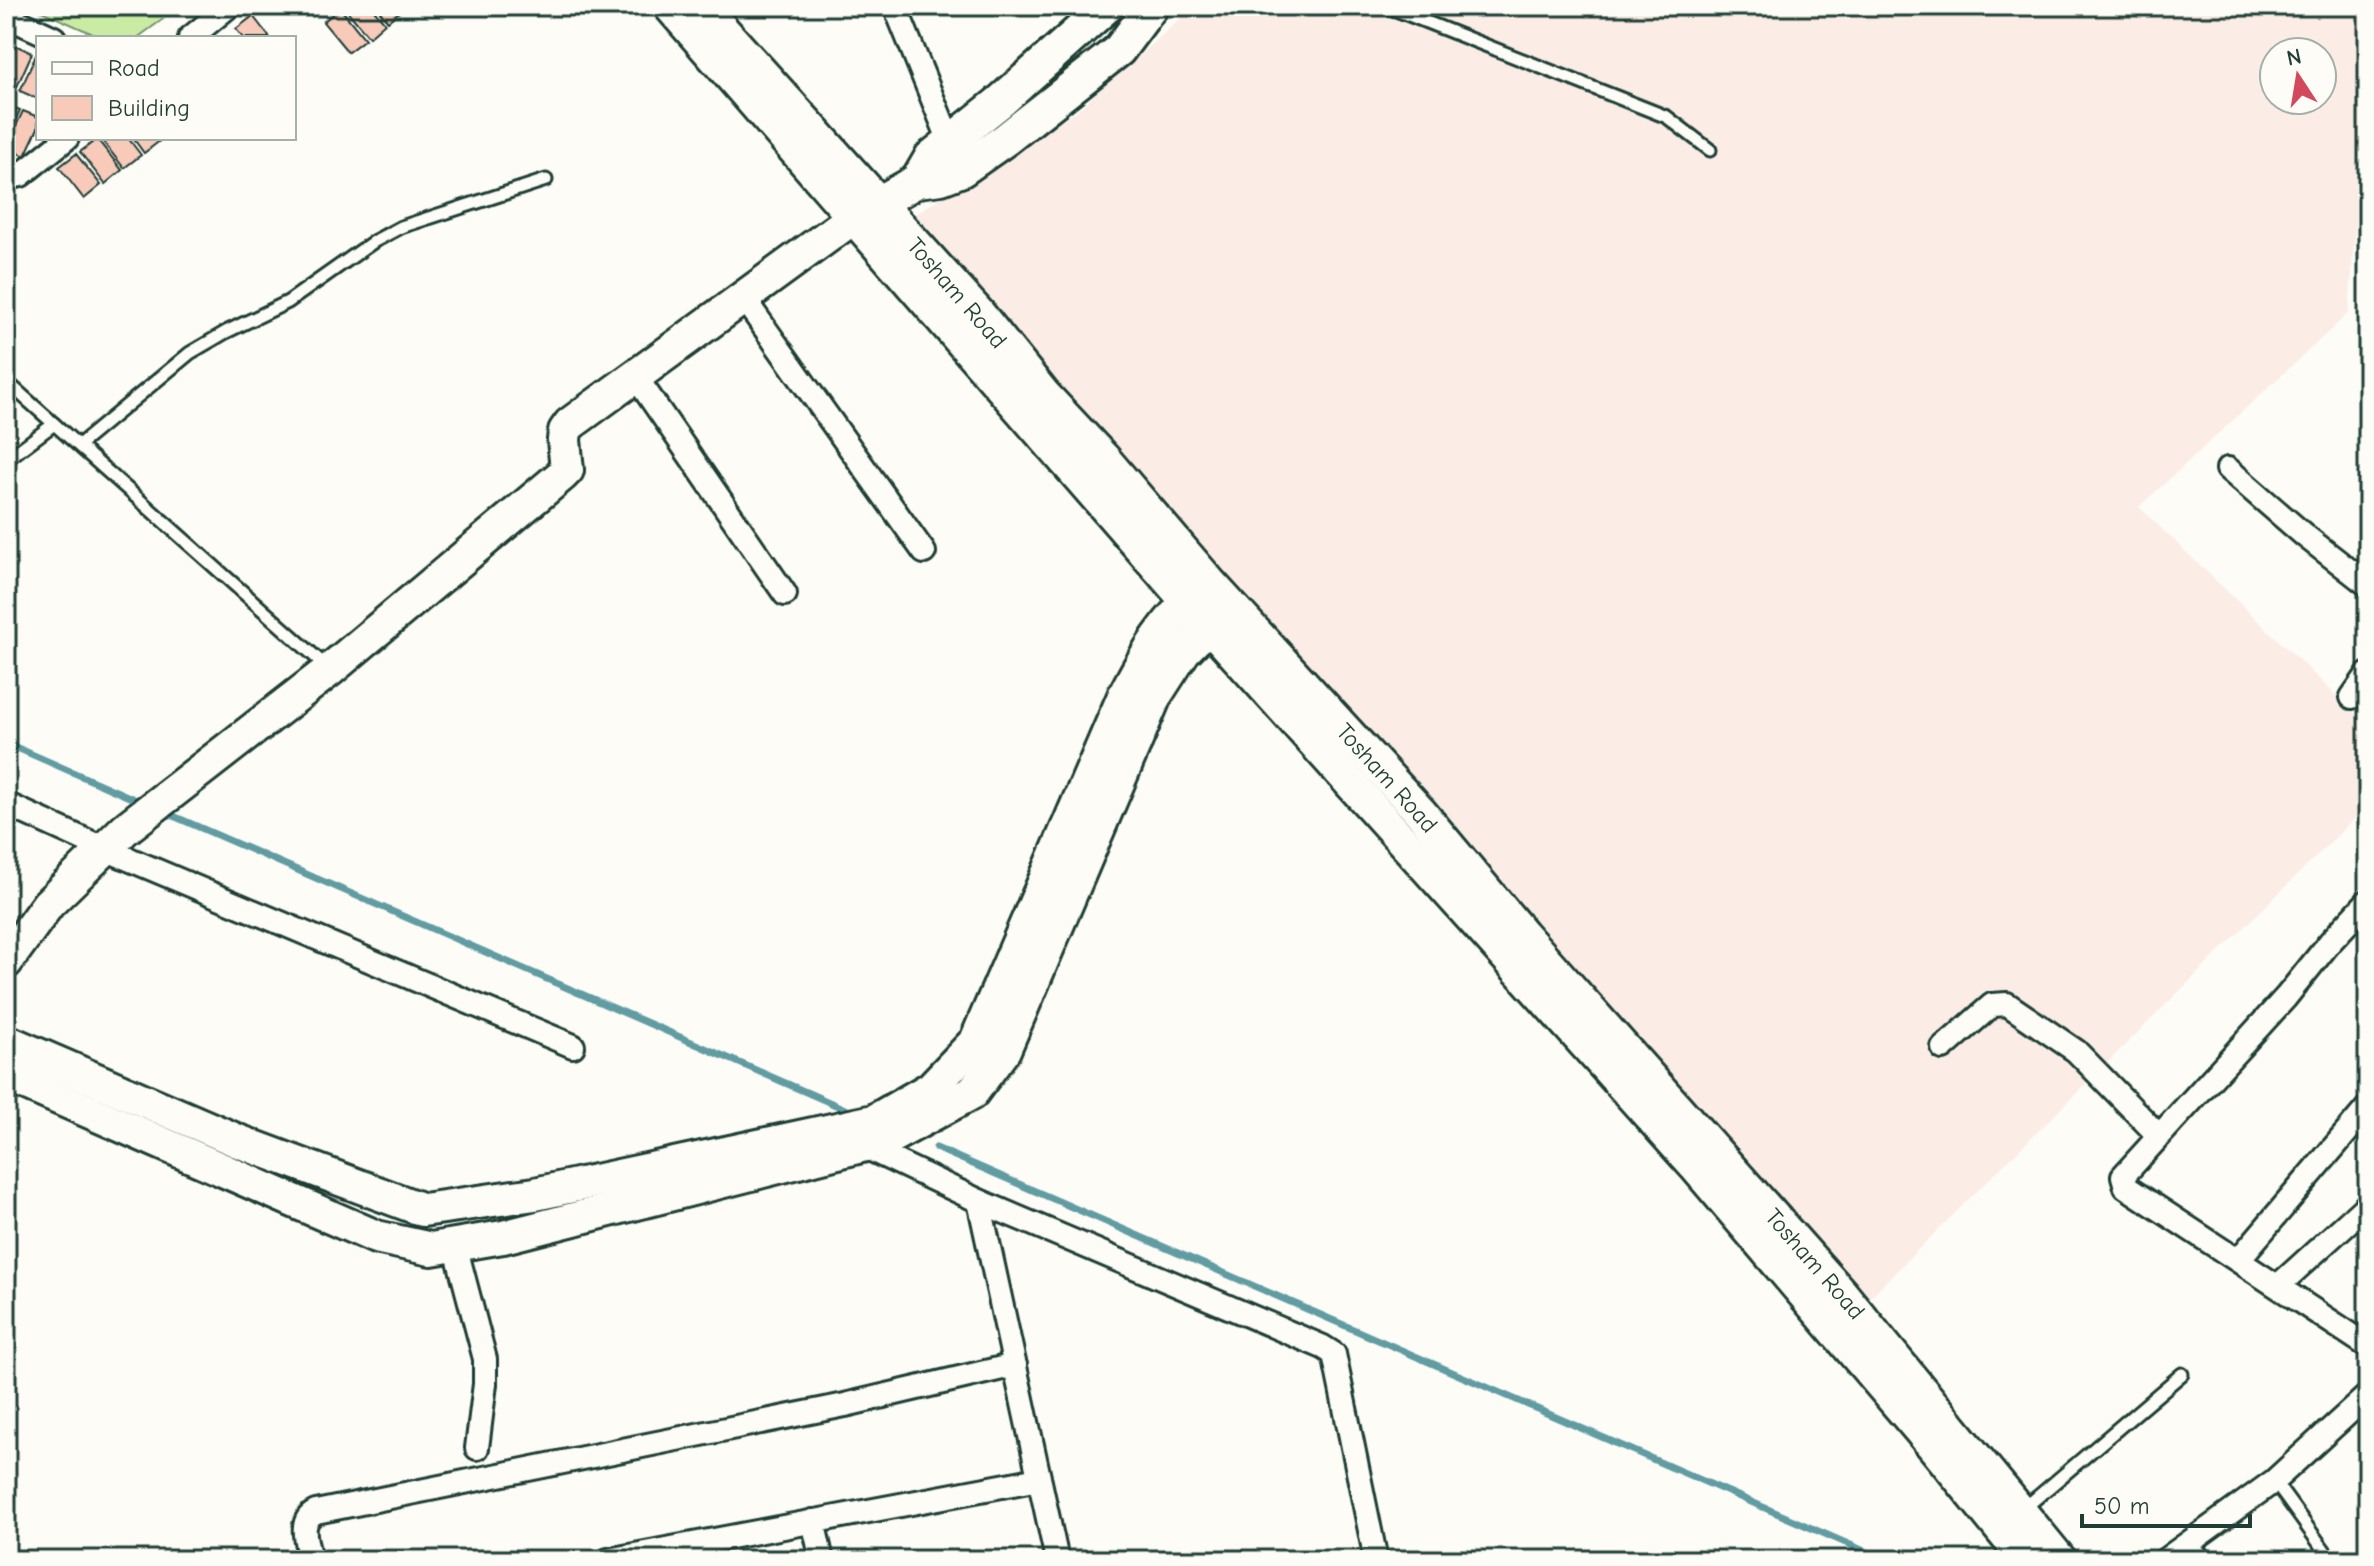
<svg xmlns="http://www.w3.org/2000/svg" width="2374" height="1566" font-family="'Comic Neue',sans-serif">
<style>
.built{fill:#fbede5;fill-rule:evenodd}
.green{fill:#c9eba4;stroke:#74946c;stroke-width:2}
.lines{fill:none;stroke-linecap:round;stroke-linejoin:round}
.stream{stroke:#619ca1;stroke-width:7}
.building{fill:#f7caba;stroke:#1f3d34;stroke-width:2}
.lane-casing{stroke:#1f3d34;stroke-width:17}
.street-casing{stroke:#1f3d34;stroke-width:28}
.secondary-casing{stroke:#1f3d34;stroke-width:38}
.lane{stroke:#fdfcf7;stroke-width:11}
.street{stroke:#fdfcf7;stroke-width:22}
.secondary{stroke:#fdfcf7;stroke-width:32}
.labels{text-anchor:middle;stroke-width:8;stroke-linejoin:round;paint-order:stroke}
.street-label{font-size:24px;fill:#1f3d34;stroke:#fdfcf7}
</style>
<rect width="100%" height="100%" fill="#fdfcf7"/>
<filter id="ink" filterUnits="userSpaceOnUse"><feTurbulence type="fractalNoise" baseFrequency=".0125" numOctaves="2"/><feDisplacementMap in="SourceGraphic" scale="16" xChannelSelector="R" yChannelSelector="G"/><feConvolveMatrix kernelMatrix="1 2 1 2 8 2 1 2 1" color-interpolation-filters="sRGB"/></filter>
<g filter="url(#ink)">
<path class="built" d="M1192 6H2368V47L2349 313 2139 507 2368 726V805L1865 1302 906 220 1076 111 1188 12ZM2274 52H2322V100H2274Z"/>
<polygon class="green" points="30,6 181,6 137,38 102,38"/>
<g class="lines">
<g class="stream">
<polyline points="6,743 143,803"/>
<polyline points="162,811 854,1113"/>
<polyline points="936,1148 1885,1560"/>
</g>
</g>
<g class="building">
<polygon points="343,6 371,6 385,23 369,37"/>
<polygon points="375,6 403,6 404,8 388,21"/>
<polygon points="340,8 365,39 348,52 323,22"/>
<polygon points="253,16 270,38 243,38 236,29"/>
<polygon points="13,44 32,53 16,89 6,85 6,60"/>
<polygon points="36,55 38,56 38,99 20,91"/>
<polygon points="6,104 20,110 6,141"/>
<polygon points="23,111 38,117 38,128 25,156 6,147"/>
<polygon points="100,138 128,138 141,155 124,168"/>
<polygon points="133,138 160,138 161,140 144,153"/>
<polygon points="97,139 122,170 105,184 80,152"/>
<polygon points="76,154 101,185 84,199 59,167"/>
</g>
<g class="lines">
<g class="lane-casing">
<g id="lane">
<polyline points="1386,6 1667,117 1710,150"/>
<polyline points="6,381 328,668"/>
<polyline points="79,445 190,353 226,332 288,302 373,242 401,227 546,180"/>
<polyline points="6,460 54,424"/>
<polyline points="2274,1481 2327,1554 2328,1560"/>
<polyline points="2021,1511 2182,1374"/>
<polyline points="2191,1543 2208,1560"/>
</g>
</g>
<g class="street-casing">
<g id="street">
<polyline points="895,6 955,154"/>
<polyline points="6,16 54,38"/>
<polyline points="190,38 229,6"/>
<polyline points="6,178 21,175 67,138"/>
<polyline points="742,296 924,552"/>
<polyline points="636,377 785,594"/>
<polyline points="2228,469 2304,535 2368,585"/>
<polyline points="2352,697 2368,674"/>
<polyline points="6,804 105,849 573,1046"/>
<polyline points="2368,901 2330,942 2286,997 2123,1176 2126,1187 2368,1346"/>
<polyline points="1943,1048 1992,1005 2007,1004 2076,1051 2159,1136"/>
<polyline points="859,1144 979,1201 1323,1347 1334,1354 1376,1560"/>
<polyline points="979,1201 1057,1560"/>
<polyline points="455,1245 485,1359 485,1384 477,1448"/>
<polyline points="2239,1259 2368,1107"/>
<polyline points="2279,1285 2368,1204"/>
<polyline points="813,1521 822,1560"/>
<path d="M310 1560C307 1543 297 1521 316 1512L845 1405 1015 1365"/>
<polyline points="608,1560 1039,1479"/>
<polyline points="2165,1560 2274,1481 2368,1395"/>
</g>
</g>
<g class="secondary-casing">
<g id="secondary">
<polyline points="670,6 1187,601 1695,1166 1935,1448 2026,1560"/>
<polyline points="701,6 978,313 1044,395 1105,460 1209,582 1420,812 1522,934 1841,1293 2060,1560"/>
<polyline points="917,181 931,157 1001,101 1107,6"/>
<polyline points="6,962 48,904 125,829 331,669 562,475 567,470 564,440 565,431 570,424 854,217 917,181 941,178 962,170 1006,139 1119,50 1152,6"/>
<path d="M6 1041 238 1141 423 1210 535 1194 874 1121 931 1088 976 1041 1124 696C1147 651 1165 621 1203 587"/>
<polyline points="6,1075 376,1237 431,1249 503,1237 885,1140 972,1093 1004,1050 1155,696 1184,651 1225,610"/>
</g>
</g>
<use href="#lane" class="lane"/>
<use href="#street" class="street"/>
<use href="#secondary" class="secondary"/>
</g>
</g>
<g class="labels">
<g class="street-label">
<text transform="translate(957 293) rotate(49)" y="8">Tosham Road</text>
<text transform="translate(1387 778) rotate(48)" y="8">Tosham Road</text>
<text transform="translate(1815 1264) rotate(49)" y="8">Tosham Road</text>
</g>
</g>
<rect width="2374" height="1566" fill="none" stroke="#fdfcf7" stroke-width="32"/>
<rect x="16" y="16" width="2342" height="1534" fill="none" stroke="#1f3d34" stroke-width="3" filter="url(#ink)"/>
<rect x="36" y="36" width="260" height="104" fill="#fdfcf7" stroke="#a4b0a9" stroke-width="2"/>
<rect x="52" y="62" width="40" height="12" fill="#fdfcf7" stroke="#a4b0a9" stroke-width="2"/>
<text x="108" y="76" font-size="24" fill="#1f3d34">Road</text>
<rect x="52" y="96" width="40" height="24" fill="#f7caba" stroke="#a4b0a9" stroke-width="2"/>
<text x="108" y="116" font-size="24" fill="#1f3d34">Building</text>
<g transform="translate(2298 76) rotate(348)"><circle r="38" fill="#fdfcf7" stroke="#a4b0a9" stroke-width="2"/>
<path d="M0-6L14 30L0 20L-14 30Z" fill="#d1495b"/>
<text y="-12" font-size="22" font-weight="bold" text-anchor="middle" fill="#1f3d34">N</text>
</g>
<path d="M2082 1514v12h168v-12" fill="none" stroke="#1f3d34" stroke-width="4"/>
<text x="2094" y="1514" font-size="24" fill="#1f3d34" stroke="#fdfcf7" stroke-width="6" paint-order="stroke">50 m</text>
</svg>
